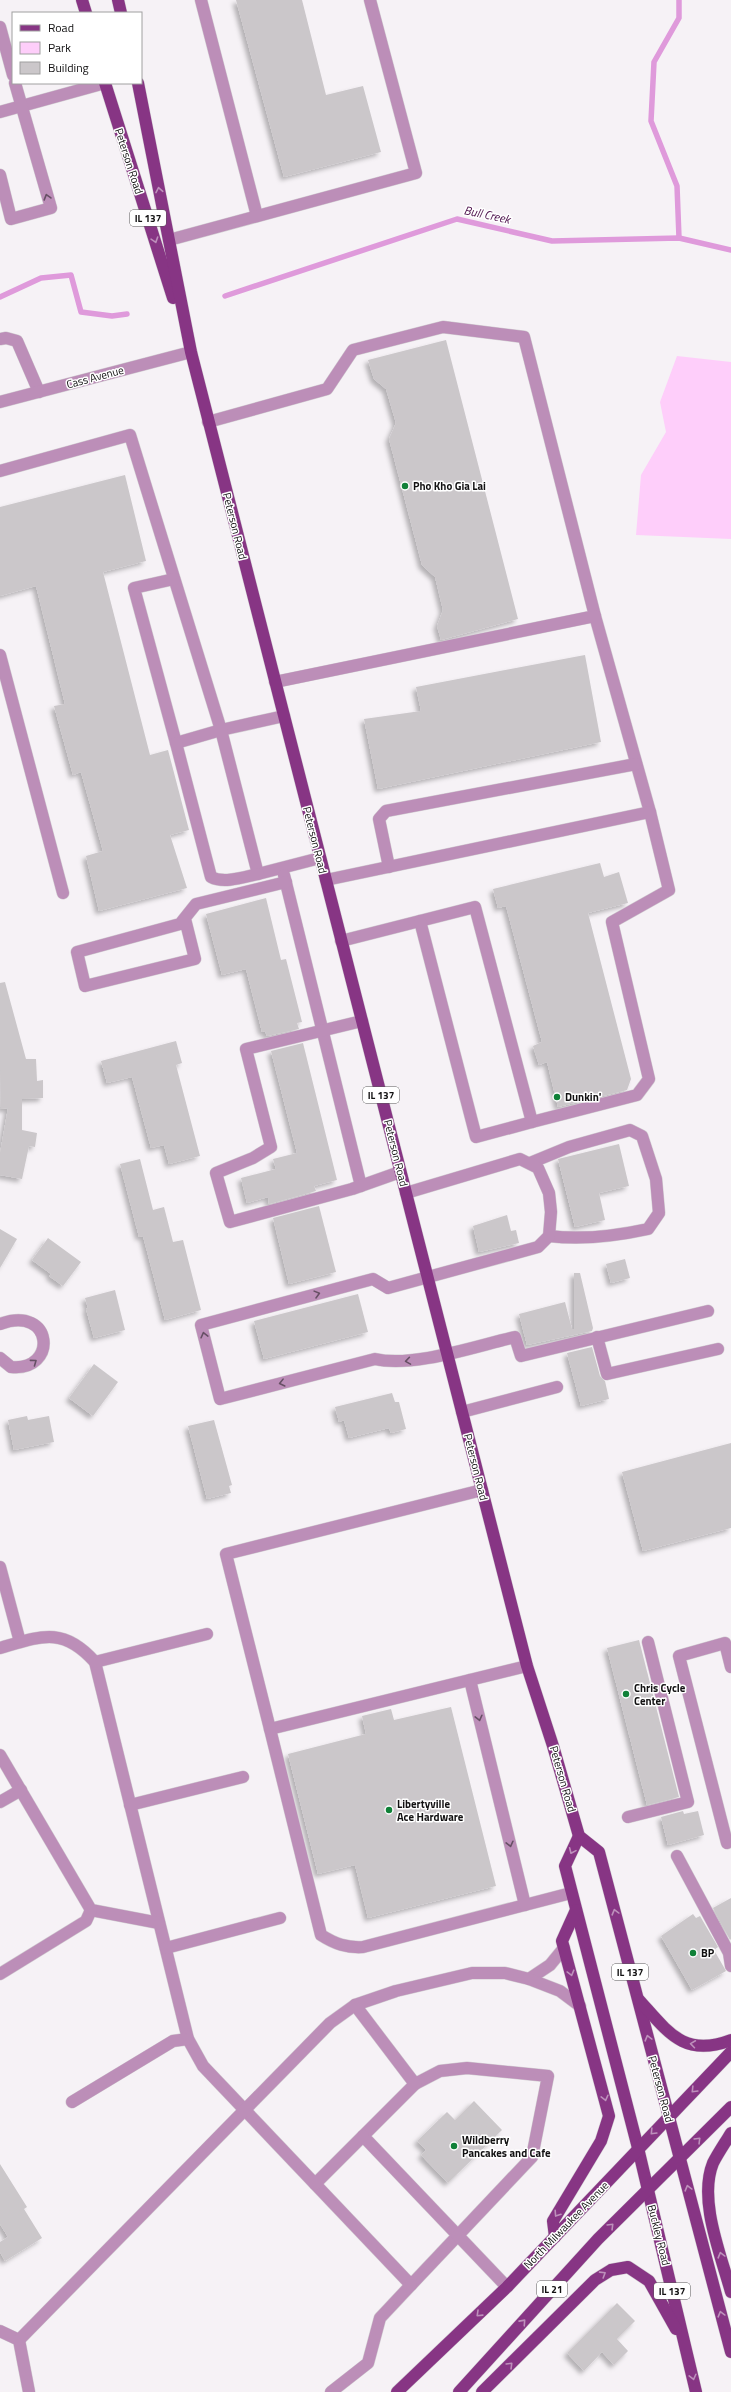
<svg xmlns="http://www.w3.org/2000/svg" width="731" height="2392" font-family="'Titillium Web',sans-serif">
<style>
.green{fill:#fecefa}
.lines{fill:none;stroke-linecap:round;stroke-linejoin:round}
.stream{stroke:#df9adb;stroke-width:5.5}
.building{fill:#cbc7ca;filter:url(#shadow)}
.minor-casing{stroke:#d2ced2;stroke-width:13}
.major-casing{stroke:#d2ced2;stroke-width:13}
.minor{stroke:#bc8eb8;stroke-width:12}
.major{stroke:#873584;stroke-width:12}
.oneway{stroke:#bd90bb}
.oneway2{stroke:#675065}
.poi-dot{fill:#108138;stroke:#fff;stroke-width:1.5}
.labels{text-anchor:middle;stroke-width:3;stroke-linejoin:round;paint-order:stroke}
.shield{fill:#fff;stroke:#595859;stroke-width:1}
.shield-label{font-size:10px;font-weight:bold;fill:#121112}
.street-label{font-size:11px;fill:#121112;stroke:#fff}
.poi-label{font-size:11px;font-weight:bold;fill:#121112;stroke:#fff;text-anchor:start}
.water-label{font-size:12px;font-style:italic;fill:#480a47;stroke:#fff}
</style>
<defs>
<filter id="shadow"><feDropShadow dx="-3.5" dy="3.5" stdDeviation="2" flood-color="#0004"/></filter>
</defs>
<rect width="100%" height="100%" fill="#f6f2f6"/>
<polygon class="green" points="677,356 731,362 731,539 636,535 641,475 666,432 660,402"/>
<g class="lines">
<g class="stream">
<polyline points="679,0 679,18 654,62 651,121 677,186 679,238"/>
<polyline points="225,296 457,219 552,241 679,238 731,250"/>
<polyline points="0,297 41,278 71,275 81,312 112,316 127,314"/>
</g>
</g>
<g class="building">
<polygon points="236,0 302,0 326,95 363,86 381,152 284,177"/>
<polygon points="446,340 518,619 441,640 437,626 443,610 435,577 422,565 389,439 396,423 386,389 374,379 368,360"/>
<polygon points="125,475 146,561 103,572 150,755 168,750 189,830 170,835 187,888 99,911 86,856 103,851 81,772 73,775 54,706 65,704 36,586 0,596 0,507"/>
<polygon points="585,655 601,742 378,789 364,719 421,711 416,687"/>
<polygon points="600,863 604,877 619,872 628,903 588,913 631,1079 627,1090 558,1107 547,1062 539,1065 533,1046 542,1042 506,906 498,908 493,889"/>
<polygon points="266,898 281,960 286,959 302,1022 297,1023 299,1029 267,1036 265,1031 262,1032 246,969 222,975 206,914"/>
<polygon points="5,982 26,1059 36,1059 37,1081 43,1080 43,1098 22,1099 22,1130 37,1133 35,1147 29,1146 22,1179 0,1175 0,1153 8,1108 1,1109 0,1070 0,983"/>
<polygon points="176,1041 182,1063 176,1065 200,1156 169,1164 164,1145 151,1148 132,1077 107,1083 101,1061"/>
<polygon points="303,1043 337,1180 314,1186 316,1191 269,1204 268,1197 247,1203 241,1178 276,1169 273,1159 297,1153 271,1051"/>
<polygon points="619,1144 629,1186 599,1193 605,1220 575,1227 558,1159"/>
<polygon points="140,1159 153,1210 164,1207 173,1242 183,1240 201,1310 165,1320 143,1236 139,1237 120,1164"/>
<polygon points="319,1206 336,1272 289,1284 273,1218"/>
<polygon points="507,1215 511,1231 516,1230 519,1243 479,1252 473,1226"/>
<polygon points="0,1229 17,1239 0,1268"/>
<polygon points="48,1238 81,1262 63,1286 49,1276 51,1274 32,1260"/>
<polygon points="625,1259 630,1278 611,1283 606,1264"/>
<polygon points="574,1273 580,1273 593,1328 592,1331 527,1345 519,1314 565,1302 572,1329 574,1329"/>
<polygon points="115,1290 125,1330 94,1338 86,1309 88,1308 85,1298"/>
<polygon points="358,1294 368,1332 264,1359 254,1321"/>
<polygon points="592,1347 600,1376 605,1381 609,1399 581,1406 567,1353"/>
<polygon points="94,1364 118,1382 93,1416 69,1398"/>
<polygon points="392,1393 395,1402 399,1402 406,1429 391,1433 389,1428 349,1438 344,1420 339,1422 335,1407"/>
<polygon points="27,1416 28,1420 49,1416 54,1442 14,1450 8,1420"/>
<polygon points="214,1420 232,1485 229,1486 231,1493 207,1499 188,1426"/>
<polygon points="731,1443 731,1528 643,1551 622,1472"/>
<polygon points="639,1640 679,1797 647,1805 607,1648"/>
<polygon points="451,1707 496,1886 368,1918 355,1865 318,1874 288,1754 366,1734 362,1716 391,1709 394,1720"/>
<polygon points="683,1811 684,1814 698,1811 704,1835 668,1845 661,1817"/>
<polygon points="731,1898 731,1939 730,1940 713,1908"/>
<polygon points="693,1914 696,1918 700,1916 718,1947 714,1950 726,1971 692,1990 661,1936"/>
<polygon points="474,2101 502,2130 448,2183 421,2155 426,2150 417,2141 447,2112 455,2120"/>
<polygon points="0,2164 27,2207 24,2209 42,2238 5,2261 0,2252 0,2242 8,2237 0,2224"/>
<polygon points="617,2303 635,2321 617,2339 628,2351 614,2365 602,2352 584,2371 567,2353"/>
</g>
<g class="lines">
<g class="minor-casing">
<g id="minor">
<polyline points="201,0 257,216"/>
<polyline points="0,27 13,75"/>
<polyline points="0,112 105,83"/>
<polyline points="0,175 11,219 51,208 15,83"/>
<polyline points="169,240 416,173 370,0"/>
<polyline points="0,339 6,338 17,341 39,392"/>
<polyline points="0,402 191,352"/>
<polyline points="208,422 327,389 353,350 443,327 524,337 595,616 275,682"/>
<polyline points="0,471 130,435 221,730 284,716"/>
<polyline points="174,579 134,588 176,743 221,730 258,874 320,858"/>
<polyline points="595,616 650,812"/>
<polyline points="0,655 63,893"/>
<path d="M176 743 211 877C224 884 244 877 258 874"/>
<polyline points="389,867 379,819 386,811 636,764"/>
<polyline points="284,875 361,1186"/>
<polyline points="326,880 650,812 669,890 612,922 649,1079 637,1095 532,1122 475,907 341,941"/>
<polyline points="185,919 195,959 85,986 77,952 180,924 196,904 286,882"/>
<polyline points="420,921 476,1137 532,1122"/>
<polyline points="362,1021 246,1049 271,1147 253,1158 216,1173 230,1222 352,1189 400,1172"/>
<path d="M530 1163 569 1147 630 1130 642 1136 656 1179 659 1213 648 1229C616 1236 581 1240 549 1236"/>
<path d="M406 1193 520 1159 538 1168 549 1193 551 1212 549 1236 538 1247 388 1288 373 1279 201 1325 220 1399 375 1359C413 1368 476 1346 515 1337L521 1356 708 1311"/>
<path d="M0 1324C54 1304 58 1372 11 1367L0 1358"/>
<polyline points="597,1337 607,1374 718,1349"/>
<polyline points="462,1412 557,1387"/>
<polyline points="0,1567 20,1642"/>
<path d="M0 1648C41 1636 63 1626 95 1662L188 2039 203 2066 411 2285 532 2157 548 2076 467 2068 440 2071 415 2084"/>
<polyline points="95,1662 207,1634"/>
<path d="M527 1666 270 1729 321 1935C335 1944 347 1948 363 1947L571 1893"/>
<polyline points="470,1680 525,1905"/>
<polyline points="270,1729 226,1554 482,1490"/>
<polyline points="0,1755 91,1910 159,1923"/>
<polyline points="0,1802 21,1790"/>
<polyline points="130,1805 243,1777"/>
<polyline points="628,1817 688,1802 648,1642"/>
<polyline points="727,1843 679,1656 725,1643 731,1667"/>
<polyline points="677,1856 729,1953 731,1966"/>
<polyline points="166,1948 280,1918"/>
<polyline points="0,1974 86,1921 91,1910"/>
<polyline points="529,1979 550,1965 564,1948"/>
<polyline points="355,2005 415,2084 363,2136 507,2287"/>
<polyline points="72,2102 173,2041 188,2039"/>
<polyline points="315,2184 363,2136"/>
<polyline points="0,2331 19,2340 29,2392"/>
<polyline points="19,2340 330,2023 355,2005 396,1991 472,1973 505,1973 529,1979 560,1991 580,2006"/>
<polyline points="331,2392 368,2363 380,2318 411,2285"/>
</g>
</g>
<g class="major-casing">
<g id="major">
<polyline points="82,0 86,13"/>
<polyline points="118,0 121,13"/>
<polyline points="105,83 173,298"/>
<polyline points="138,83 191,352 527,1666 553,1746 579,1836 599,1852 731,2352"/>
<polyline points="579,1836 565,1866 638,2148 696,2392"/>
<path d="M639 2000C668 2032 684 2058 731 2040"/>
<path d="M731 2133C725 2143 718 2153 713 2163 698 2200 721 2255 731 2292"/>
<polyline points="555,2237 553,2221 601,2141 609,2116 562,1941 576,1910"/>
<polyline points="397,2392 507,2287 731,2052"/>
<polyline points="459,2392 598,2239 731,2107"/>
<polyline points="482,2392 595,2280 611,2270 628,2267 649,2281 676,2329"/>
</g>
</g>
<use href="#minor" class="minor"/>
<use href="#major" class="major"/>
</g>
<defs><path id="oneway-chevron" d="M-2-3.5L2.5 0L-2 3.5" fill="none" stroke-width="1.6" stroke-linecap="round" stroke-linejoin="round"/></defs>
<g class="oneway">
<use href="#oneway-chevron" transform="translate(159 190) rotate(-101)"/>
<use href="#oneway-chevron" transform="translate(155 240) rotate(72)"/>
<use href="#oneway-chevron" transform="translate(572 1851) rotate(114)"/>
<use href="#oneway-chevron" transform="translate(615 1912) rotate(-105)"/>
<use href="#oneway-chevron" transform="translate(571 1973) rotate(75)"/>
<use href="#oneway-chevron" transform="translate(648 2038) rotate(-105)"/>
<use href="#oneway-chevron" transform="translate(693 2044) rotate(-172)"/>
<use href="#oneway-chevron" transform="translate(694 2090) rotate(134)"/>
<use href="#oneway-chevron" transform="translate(605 2098) rotate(76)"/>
<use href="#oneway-chevron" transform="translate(653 2132) rotate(134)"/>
<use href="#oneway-chevron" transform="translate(698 2140) rotate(-45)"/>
<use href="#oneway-chevron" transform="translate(688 2188) rotate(-105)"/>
<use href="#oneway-chevron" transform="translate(557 2214) rotate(123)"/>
<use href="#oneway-chevron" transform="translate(611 2226) rotate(-45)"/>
<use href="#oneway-chevron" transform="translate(721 2255) rotate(-105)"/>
<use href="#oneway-chevron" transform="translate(603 2274) rotate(-32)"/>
<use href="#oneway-chevron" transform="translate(479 2314) rotate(136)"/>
<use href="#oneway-chevron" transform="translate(721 2314) rotate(-105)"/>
<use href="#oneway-chevron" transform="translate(523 2322) rotate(-48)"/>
<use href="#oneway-chevron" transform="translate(510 2365) rotate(-45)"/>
<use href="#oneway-chevron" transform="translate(693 2377) rotate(76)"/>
</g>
<g class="oneway2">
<use href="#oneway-chevron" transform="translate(47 197) rotate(-106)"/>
<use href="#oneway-chevron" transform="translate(317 1294) rotate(-15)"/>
<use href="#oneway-chevron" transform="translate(204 1335) rotate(-104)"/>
<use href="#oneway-chevron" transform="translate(408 1361) rotate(171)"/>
<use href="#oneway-chevron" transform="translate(34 1362) rotate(-36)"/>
<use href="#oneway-chevron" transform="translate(282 1383) rotate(166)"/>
<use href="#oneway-chevron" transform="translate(479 1718) rotate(76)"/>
<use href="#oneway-chevron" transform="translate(510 1844) rotate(76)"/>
</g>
<g class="poi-dot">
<circle cx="405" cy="486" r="4"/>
<circle cx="557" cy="1097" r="4"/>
<circle cx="626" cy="1694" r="4"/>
<circle cx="389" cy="1810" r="4"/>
<circle cx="693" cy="1953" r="4"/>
<circle cx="454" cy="2146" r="4"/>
</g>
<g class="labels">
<g class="shield">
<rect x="130" y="210" width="36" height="16" rx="3"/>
<rect x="363" y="1087" width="36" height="16" rx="3"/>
<rect x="612" y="1964" width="36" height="16" rx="3"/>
<rect x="537" y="2281" width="30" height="16" rx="3"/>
<rect x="654" y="2283" width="36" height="16" rx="3"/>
</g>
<g class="shield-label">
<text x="148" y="222">IL 137</text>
<text x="381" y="1099">IL 137</text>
<text x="630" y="1976">IL 137</text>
<text x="552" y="2293">IL 21</text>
<text x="672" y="2295">IL 137</text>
</g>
<g class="street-label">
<text transform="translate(129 161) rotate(72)" y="4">Peterson Road</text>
<text transform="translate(95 377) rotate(-15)" y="4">Cass Avenue</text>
<text transform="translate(235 526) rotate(76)" y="4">Peterson Road</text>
<text transform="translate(315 840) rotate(76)" y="4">Peterson Road</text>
<text transform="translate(396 1153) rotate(76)" y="4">Peterson Road</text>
<text transform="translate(476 1467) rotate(76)" y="4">Peterson Road</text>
<text transform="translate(563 1779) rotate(74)" y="4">Peterson Road</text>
<text transform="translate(661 2089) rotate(75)" y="4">Peterson Road</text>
<text transform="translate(566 2225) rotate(-46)" y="4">North Milwaukee Avenue</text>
<text transform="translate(659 2235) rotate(76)" y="4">Buckley Road</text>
</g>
<g class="poi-label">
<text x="413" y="490">Pho Kho Gia Lai</text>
<text x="565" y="1101">Dunkin'</text>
<text x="634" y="1692">Chris Cycle<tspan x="634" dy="13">Center</tspan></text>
<text x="397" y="1808">Libertyville<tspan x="397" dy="13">Ace Hardware</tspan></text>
<text x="701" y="1957">BP</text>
<text x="462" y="2144">Wildberry<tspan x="462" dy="13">Pancakes and Cafe</tspan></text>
</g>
<g class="water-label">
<text transform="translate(487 215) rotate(12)" y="4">Bull Creek</text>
</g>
</g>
<rect x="12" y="12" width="130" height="72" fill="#ffffff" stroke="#a0a0a0"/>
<rect x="20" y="25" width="20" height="6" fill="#873584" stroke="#a0a0a0"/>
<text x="48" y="32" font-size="12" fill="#121112">Road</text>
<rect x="20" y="42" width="20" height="12" fill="#fecefa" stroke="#a0a0a0"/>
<text x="48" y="52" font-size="12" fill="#121112">Park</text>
<rect x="20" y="62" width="20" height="12" fill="#cbc7ca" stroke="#a0a0a0"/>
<text x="48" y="72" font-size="12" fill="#121112">Building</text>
</svg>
